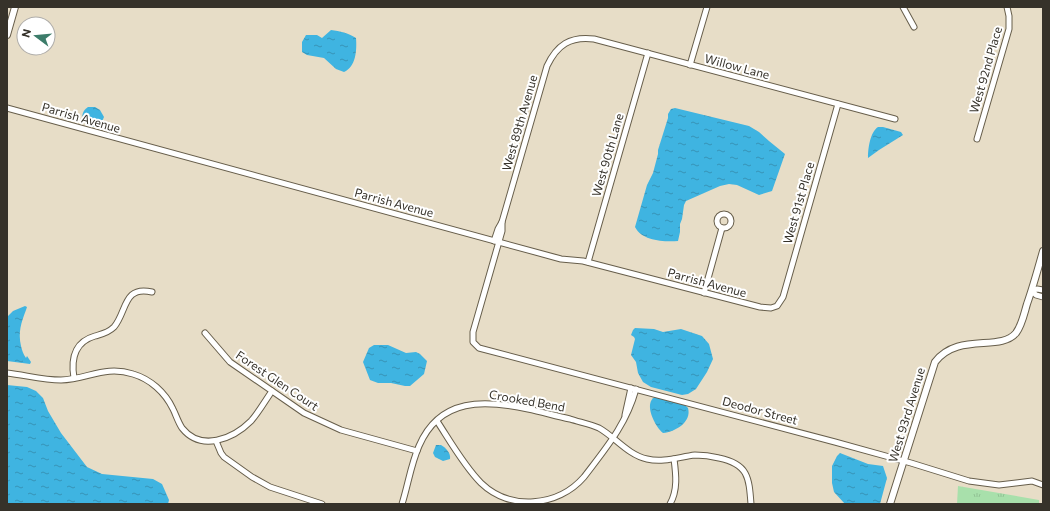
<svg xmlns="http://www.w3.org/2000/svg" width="1050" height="511" font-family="Commissioner,sans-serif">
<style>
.grass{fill:url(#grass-tufts)}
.water{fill:url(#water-ripples)}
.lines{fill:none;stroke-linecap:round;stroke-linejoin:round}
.minor-casing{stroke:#675e4b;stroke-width:7}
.tertiary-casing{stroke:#675e4b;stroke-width:8}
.minor{stroke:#fff;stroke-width:5}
.tertiary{stroke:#fff;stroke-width:6}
.labels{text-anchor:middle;stroke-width:4;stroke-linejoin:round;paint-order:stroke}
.street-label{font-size:12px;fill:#36322a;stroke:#fff}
</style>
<defs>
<pattern id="grass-tufts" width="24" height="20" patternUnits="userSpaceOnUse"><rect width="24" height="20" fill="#a8e0ab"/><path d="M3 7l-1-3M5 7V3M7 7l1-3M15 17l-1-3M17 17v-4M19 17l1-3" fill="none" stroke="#91c193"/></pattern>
<pattern id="water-ripples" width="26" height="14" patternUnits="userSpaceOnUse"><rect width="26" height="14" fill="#3fb4e1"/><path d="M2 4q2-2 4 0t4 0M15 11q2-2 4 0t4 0" fill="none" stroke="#3693b7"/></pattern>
</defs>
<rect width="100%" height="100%" fill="#e7ddc7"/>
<polygon class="grass" points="958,486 1039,500 1039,504 957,504"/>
<g class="water">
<path d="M331 30C340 31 348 33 356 38 357 50 356 67 344 72L336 69 324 58 307 55 302 52V42L306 35H317L322 38Z"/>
<path d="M88 107H95L100 110 104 117 100 126C87 130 75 116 88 107Z"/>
<path d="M675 108 749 126 759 132 769 141 785 154 772 191 759 195 737 185 729 184 720 186 686 201 684 205 682 219 680 224V232L678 241C664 242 642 241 635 227L647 185 653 173 658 154V150L668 118V114L671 109Z"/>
<path d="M878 127H883L901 132 903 135 879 150 868 158C868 149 870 132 878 127Z"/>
<path d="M25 306 27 307 26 310C21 323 18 332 21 346 22 350 23 354 26 358L27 356 31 362 30 364 7 361V317L13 311Z"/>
<polygon points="635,328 654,329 663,332 681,329 702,336 709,344 713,359 707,372 696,389 688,394 682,395 651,387 643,382 638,373 636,362 631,355 635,339 634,337 631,335 633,330"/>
<polygon points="374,345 388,345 406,353 416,352 420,354 427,361 424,374 410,386 405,386 391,383 378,383 370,380 363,362 369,348"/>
<polygon points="7,385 27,387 36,391 43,398 48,411 61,433 87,467 102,474 153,479 162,484 169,500 168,504 7,504"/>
<path d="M655 397 684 404 688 408C692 422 675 432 663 433 655 427 643 403 655 397Z"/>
<path d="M436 445H441C446 448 451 453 450 459L443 461 435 457 433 453Z"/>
<polygon points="840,453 868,464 883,466 887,478 880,504 845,504 834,492 832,483 832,466 837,456"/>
</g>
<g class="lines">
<g class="minor-casing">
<g id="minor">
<polyline points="903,7 914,27"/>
<polyline points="690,65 707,7"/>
<polyline points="7,108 561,259 583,261 760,307 771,308 777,306 783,297 838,104"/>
<polyline points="977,139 1009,29 1009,16 1007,7"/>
<circle cx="724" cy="221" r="7"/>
<path d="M502 222 547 66C557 45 570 36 594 39L895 119"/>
<polyline points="494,241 498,229 502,222 502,231 473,332 473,342 479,348 835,442 911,463 969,481 999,485 1032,481 1043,485"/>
<polyline points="588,262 648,53"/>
<polyline points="1043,290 1037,289 1032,291 1036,295 1043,297"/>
<polyline points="704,293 722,228"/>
<polyline points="205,333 230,362 304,413 341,430 417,451"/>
<path d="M7 373C25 375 43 380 61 380 88 379 105 365 133 374 150 379 165 392 173 409 176 415 178 422 182 428 201 452 233 439 251 421 259 412 265 401 272 391"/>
<path d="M74 378C71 360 74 342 95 336 102 334 108 333 114 327 127 312 123 285 152 292"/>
<polyline points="625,415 631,388"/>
<path d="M437 421C450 441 464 466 481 483 510 511 558 507 584 477 606 448 626 425 636 389"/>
<polyline points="216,441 221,453 224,457 252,477 270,487 322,504"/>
<path d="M402 504C408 485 411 464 419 446 440 397 485 400 528 409 542 412 556 416 570 419 579 422 590 424 599 428 615 437 628 455 647 459 663 463 679 457 695 455 703 455 711 456 719 458 748 464 749 477 751 504"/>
<path d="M670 504C678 490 676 474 674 459"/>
</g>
</g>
<g class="tertiary-casing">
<g id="tertiary">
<polyline points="7,35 15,7"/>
<path d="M890 504 935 362C958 332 1000 352 1016 333 1022 325 1024 314 1027 304 1033 287 1038 269 1043 251"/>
</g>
</g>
<use href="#minor" class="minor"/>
<use href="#tertiary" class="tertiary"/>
</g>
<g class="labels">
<g class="street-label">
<text transform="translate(737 67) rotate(15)" y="4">Willow Lane</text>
<text transform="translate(986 70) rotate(-74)" y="4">West 92nd Place</text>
<text transform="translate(81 118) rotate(16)" y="4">Parrish Avenue</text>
<text transform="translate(520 123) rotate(-74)" y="4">West 89th Avenue</text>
<text transform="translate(608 155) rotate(-74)" y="4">West 90th Lane</text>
<text transform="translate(394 203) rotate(15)" y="4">Parrish Avenue</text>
<text transform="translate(799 203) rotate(-74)" y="4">West 91st Place</text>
<text transform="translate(707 283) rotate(15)" y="4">Parrish Avenue</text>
<text transform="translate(277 381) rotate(34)" y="4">Forest Glen Court</text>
<text transform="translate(527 401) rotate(10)" y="4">Crooked Bend</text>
<text transform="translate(760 411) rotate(15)" y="4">Deodor Street</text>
<text transform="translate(907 415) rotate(-73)" y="4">West 93rd Avenue</text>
</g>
</g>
<rect width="1050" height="511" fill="none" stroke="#36322a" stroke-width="16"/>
<g transform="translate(36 36) rotate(286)"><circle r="19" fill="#ffffff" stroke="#afadaa"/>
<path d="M0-3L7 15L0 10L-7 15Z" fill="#3c7c6a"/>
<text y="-6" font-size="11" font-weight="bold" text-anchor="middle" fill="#36322a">N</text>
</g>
</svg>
